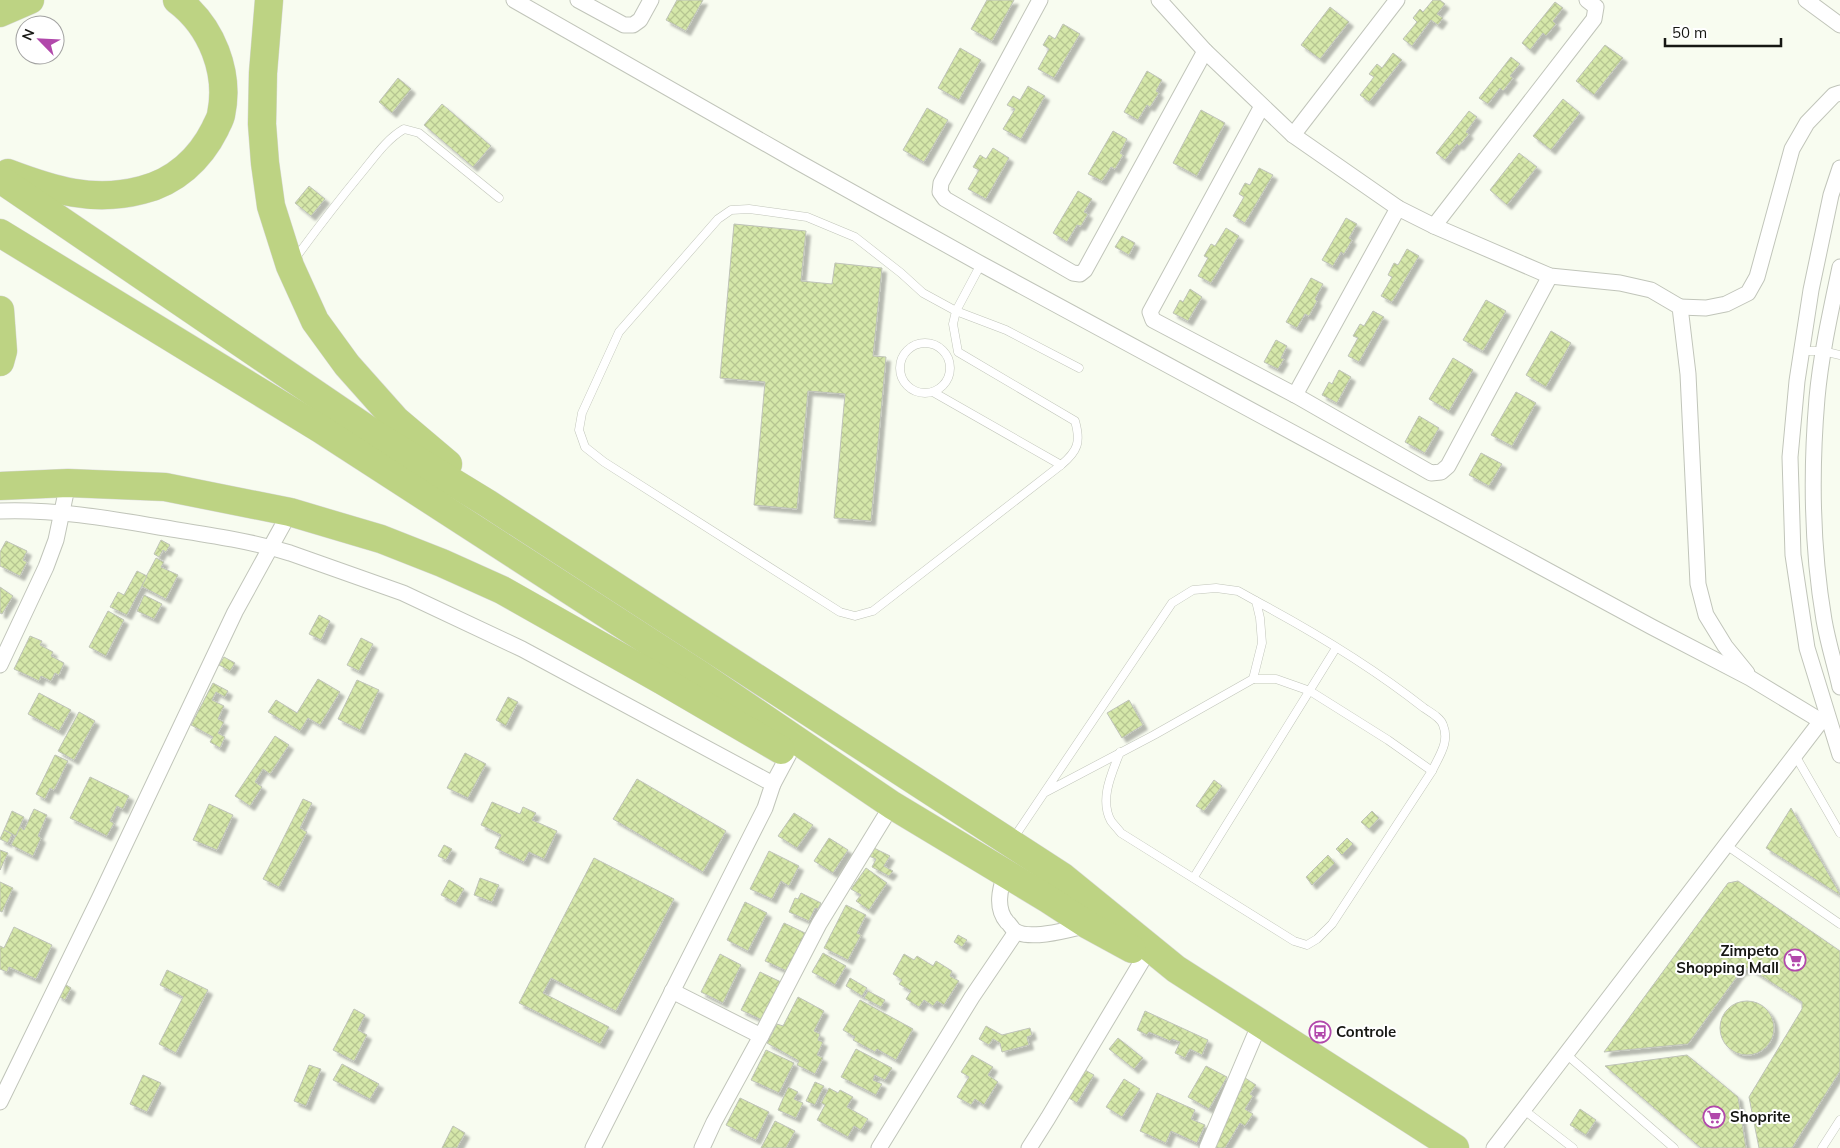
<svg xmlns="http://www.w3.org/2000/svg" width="1840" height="1148" font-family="Mulish,sans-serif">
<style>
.building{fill:url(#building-cross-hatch);stroke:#bfc3b8;filter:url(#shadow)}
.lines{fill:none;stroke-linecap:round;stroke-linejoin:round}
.lane-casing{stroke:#c1c5ba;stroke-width:9}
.street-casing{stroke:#c1c5ba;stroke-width:17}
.highway-casing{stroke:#dadad9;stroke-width:29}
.lane{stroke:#fff;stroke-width:8}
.street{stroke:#fff;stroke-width:15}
.highway{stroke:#bdd383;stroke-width:28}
.labels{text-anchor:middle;stroke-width:4;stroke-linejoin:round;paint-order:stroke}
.poi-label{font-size:15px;font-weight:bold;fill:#161713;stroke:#fff;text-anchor:start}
</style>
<defs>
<pattern id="building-cross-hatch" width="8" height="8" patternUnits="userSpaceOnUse" patternTransform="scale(1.25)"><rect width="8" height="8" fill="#d5e7a9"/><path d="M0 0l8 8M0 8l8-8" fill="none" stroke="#b6c591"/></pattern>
<filter id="shadow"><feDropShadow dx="4.5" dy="4.5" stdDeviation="1" flood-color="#0004"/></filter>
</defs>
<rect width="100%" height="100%" fill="#f8fcf0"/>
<g class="building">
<polygon points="677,0 703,0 686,31 666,20"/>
<polygon points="987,0 1014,0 992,41 971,29"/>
<polygon points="1433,0 1440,0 1445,4 1437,14 1443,18 1438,25 1431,20 1412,46 1403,39 1417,22 1413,18 1420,9 1423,12"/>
<polygon points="1555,2 1563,8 1553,21 1556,24 1546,36 1543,33 1530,50 1522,43"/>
<polygon points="1330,7 1349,22 1320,59 1301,45"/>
<polygon points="1063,24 1080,34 1054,78 1038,69 1049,49 1043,45 1049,35 1055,39"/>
<polygon points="1605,45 1623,58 1594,95 1576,81"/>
<polygon points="960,48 981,60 959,100 938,88"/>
<polygon points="1393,53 1402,60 1369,102 1360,95 1374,77 1369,74 1377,64 1382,68"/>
<polygon points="1511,57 1520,64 1510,76 1513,78 1503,91 1500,88 1488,104 1479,98"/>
<polygon points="1147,71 1162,80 1156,91 1159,93 1150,107 1147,105 1138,120 1124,112"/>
<polygon points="398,78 411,89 392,113 379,102"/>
<polygon points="1028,86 1045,96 1021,139 1003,129 1015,109 1007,105 1013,96 1020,100"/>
<polygon points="1563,99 1580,113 1551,150 1533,136"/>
<polygon points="442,104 491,146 473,167 424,125"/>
<polygon points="927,108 948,120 924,162 903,150"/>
<polygon points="1201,110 1225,123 1197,176 1173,163"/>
<polygon points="1469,111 1477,117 1466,132 1469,134 1459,146 1457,144 1445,160 1436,153"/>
<polygon points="1113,131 1127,139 1120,153 1123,155 1115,169 1111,167 1102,181 1088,174"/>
<polygon points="993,148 1009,158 986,199 968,189 979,170 973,167 980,155 986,159"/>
<polygon points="1519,153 1537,167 1507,205 1490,190"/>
<polygon points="1259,168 1273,175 1245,223 1233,216 1244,197 1239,194 1245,183 1250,185"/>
<polygon points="309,186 325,199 311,216 295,203"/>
<polygon points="1078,191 1092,199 1084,212 1088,214 1081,226 1077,225 1067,242 1053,233"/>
<polygon points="1346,218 1357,224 1349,238 1352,240 1344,254 1341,252 1333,266 1322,260"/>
<polygon points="734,224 806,231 801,281 832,284 835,263 882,268 873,356 886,357 871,521 834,518 845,394 808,391 797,509 754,505 765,382 720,378"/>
<polygon points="1226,228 1239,236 1211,283 1198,276 1208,258 1204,256 1211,244 1215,246"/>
<polygon points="1122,236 1135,243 1129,255 1115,247"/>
<polygon points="1407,249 1419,256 1392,302 1381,296 1392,277 1388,275 1394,263 1398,265"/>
<polygon points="1311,278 1323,284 1315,299 1317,301 1309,316 1305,314 1297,328 1286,322"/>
<polygon points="1190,289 1202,297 1188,321 1173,313 1180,300 1183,302"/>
<polygon points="1486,300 1506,311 1483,351 1463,340"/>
<polygon points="1373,311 1384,317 1359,362 1348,356 1358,338 1353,336 1360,324 1364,326"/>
<polygon points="1551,331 1571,343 1546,387 1526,375"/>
<polygon points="1276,340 1287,346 1281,358 1284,359 1278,369 1264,362"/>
<polygon points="1453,358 1473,370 1449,411 1429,399"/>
<polygon points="1339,370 1351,377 1337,403 1322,395 1329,382 1332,384"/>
<polygon points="1516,392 1536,403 1512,446 1491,435"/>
<polygon points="1419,416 1439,428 1425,453 1405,442"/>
<polygon points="1481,453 1502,464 1489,486 1469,475"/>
<polygon points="161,540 170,545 166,552 163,550 159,557 154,554"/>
<polygon points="6,541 27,551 23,560 27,562 20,576 0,566 0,552"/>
<polygon points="156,558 164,562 161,567 178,575 166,599 141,586"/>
<polygon points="137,571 147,576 127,615 110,607 118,592 124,595"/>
<polygon points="0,587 13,596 2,614 0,613"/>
<polygon points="144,595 162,604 154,619 137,611"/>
<polygon points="108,611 124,620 106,656 89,647"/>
<polygon points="319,615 330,621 321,640 309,634"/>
<polygon points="30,636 42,641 40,645 53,652 51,656 64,663 59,675 55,673 51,681 41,676 39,681 14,669"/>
<polygon points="361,638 373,644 359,671 347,665"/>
<polygon points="224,657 235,663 230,671 219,665"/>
<polygon points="318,679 340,692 320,725 308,718 300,731 268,712 276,700 297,713"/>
<polygon points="357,680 379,690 360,730 338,719"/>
<polygon points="213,683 228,691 225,697 216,692 212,700 224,706 218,719 224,722 218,733 225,737 220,748 210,742 213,737 191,725"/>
<polygon points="39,693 71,710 59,731 28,714"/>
<polygon points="508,697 518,702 506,726 496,720"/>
<polygon points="1129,700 1143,725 1122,738 1107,713"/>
<polygon points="79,712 95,721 74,760 58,751"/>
<polygon points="275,736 289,745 270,774 263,769 255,782 262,787 250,806 235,796"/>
<polygon points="465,753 486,764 468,798 447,788"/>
<polygon points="55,755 68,761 54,790 50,788 45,799 36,794"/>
<polygon points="90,777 129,796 123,809 117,806 110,821 114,823 107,836 70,818"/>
<polygon points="637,779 726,831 703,872 613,819"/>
<polygon points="1214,780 1222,786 1204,811 1196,806"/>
<polygon points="303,799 312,803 300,828 307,832 279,887 263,879"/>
<polygon points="492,802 520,814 523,807 536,813 532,820 557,831 544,859 529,852 524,862 495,848 501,835 481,825"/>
<polygon points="209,804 233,815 217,850 193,840"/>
<polygon points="1791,808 1840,894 1840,895 1766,848"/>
<polygon points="34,809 47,815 38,836 41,838 33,856 11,845 20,827 24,830"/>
<polygon points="12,811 24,817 16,836 4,830"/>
<polygon points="1372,811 1379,818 1369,829 1361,822"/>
<polygon points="794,813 813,825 797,848 778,836"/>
<polygon points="4,830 12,834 8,843 0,839"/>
<polygon points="829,838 848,850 833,873 814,861"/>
<polygon points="1347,838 1353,844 1342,855 1336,849"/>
<polygon points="444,845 452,849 446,860 438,856"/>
<polygon points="874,848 890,856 884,866 893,871 889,876 872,867 876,859 869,856"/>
<polygon points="0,850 8,853 0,870"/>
<polygon points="769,851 799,866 789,886 781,881 772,899 750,889"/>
<polygon points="1328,855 1335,863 1312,885 1306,877"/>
<polygon points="594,858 674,899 616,1011 551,978 543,993 609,1027 600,1044 519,1003"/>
<polygon points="866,868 887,883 869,910 856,901 861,895 851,889"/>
<polygon points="480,878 499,885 492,902 474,895"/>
<polygon points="449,880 464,889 456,903 441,895"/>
<polygon points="1738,881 1840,951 1840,1071 1792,1148 1759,1148 1749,1097 1802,1009 1802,1002 1749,968 1741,971 1688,1044 1604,1052 1728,883"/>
<polygon points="0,882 13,888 2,912 0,911"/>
<polygon points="801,893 821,903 818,909 815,908 809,921 789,912 795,898 798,899"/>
<polygon points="745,902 767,913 748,951 727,940"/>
<polygon points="846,905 866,915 857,933 861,935 848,960 824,948"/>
<polygon points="784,923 805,933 787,971 765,961"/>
<polygon points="14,927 52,945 36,979 9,967 7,972 0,969 0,946 4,948"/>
<polygon points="958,935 967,940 962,947 954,942"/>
<polygon points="823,953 846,966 835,985 812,972"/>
<polygon points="720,954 741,965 723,1003 701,992"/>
<polygon points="904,954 914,960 917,956 933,966 936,961 952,971 950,976 959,981 944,1005 937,1001 933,1006 924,1000 919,1007 906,999 911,991 899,984 902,980 893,974"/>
<polygon points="167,970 208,990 176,1053 159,1044 183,997 160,985"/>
<polygon points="760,972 781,982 762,1020 741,1010"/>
<polygon points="850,978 867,988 862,996 846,986"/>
<polygon points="63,983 71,988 65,1000 57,995"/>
<polygon points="868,991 885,1000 881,1007 864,998"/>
<polygon points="798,997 824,1011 814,1031 820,1034 818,1040 823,1042 817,1055 823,1058 815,1074 797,1065 799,1061 767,1043 777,1024 783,1026"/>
<polygon points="860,1000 913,1029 896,1060 877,1049 875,1052 853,1040 855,1037 843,1030"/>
<circle cx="1747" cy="1028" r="27"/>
<polygon points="354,1009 365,1015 358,1030 367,1035 354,1061 333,1050"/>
<polygon points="1145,1011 1208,1040 1202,1055 1190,1049 1185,1058 1175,1053 1180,1042 1172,1039 1170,1041 1149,1032 1147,1035 1137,1030"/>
<polygon points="986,1026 1002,1035 1030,1028 1032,1035 1027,1037 1029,1045 1002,1052 1000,1043 993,1039 989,1045 979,1039"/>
<polygon points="1118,1038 1143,1058 1134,1069 1109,1049"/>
<polygon points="856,1049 892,1068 885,1080 875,1075 873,1080 882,1084 876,1095 841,1077"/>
<polygon points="766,1050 794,1063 779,1093 751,1080"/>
<polygon points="972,1055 993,1067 988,1075 998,1082 984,1105 975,1099 971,1105 957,1097 969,1077 961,1072"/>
<polygon points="1687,1055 1738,1097 1746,1148 1701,1148 1605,1066"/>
<polygon points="342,1064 379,1084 370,1099 333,1080"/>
<polygon points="309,1065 321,1069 306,1106 294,1101"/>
<polygon points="1206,1066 1227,1077 1209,1109 1188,1097"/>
<polygon points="1085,1070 1094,1075 1077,1103 1069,1098"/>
<polygon points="143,1075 161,1083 147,1112 130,1104"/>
<polygon points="1242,1076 1256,1085 1250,1094 1253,1096 1245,1109 1253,1114 1245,1126 1240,1123 1225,1148 1209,1148 1229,1116 1225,1114 1242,1089 1236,1085"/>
<polygon points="1124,1079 1140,1089 1122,1117 1106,1107"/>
<polygon points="815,1082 824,1086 815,1105 806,1101"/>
<polygon points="788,1087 798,1092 794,1099 803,1103 796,1118 778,1110"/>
<polygon points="829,1088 838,1093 840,1090 853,1097 847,1107 868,1119 861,1130 854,1126 848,1137 817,1120 825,1105 821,1103"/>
<polygon points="1157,1093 1195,1110 1191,1119 1205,1125 1197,1143 1171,1131 1166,1143 1140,1131"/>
<polygon points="740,1098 769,1112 756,1140 726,1125"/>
<polygon points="1580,1109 1596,1120 1586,1135 1570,1125"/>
<polygon points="775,1121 795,1131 786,1148 761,1148"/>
<polygon points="453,1126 465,1133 457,1148 442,1148"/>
</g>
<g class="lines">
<g class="lane-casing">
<g id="lane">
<path d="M294 260C316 230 339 200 363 171 376 155 387 139 404 129L419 133 499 198"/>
<path d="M981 264 956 311 923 293 901 273 855 237 807 217 749 209 731 210 718 219 619 332 582 413 579 430 585 447 604 462 840 612 855 616 873 611 1061 465C1078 451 1081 442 1075 421L958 352 953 324 956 311 1006 330 1079 368"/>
<circle cx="925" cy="368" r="25"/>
<polyline points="1801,351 1823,351 1840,355"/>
<polyline points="933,392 1061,465"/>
<polyline points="1253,679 1276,679 1310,691 1388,740 1432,771"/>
<path d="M1120 752C1112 773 1099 799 1111 821 1114 825 1118 829 1121 833L1294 941 1307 945 1317 939 1332 924 1432 771C1439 756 1450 742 1443 725 1441 718 1430 712 1424 708 1372 667 1314 632 1256 601"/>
<polyline points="1795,755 1840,833"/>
<polyline points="1013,839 1044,793 1154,735 1253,679 1262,643 1260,618 1256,601 1238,591 1216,588 1193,590 1172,603 1044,793"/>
<polyline points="1726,845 1840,924"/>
<polyline points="1194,877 1336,648"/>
<polyline points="1566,1054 1674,1148"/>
<polyline points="1524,1110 1573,1148"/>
<polyline points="1822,1148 1840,1120"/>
</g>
</g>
<g class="street-casing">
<g id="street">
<polyline points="514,0 798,162 981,264 1652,627 1750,678 1821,721 1827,716"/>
<polyline points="578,0 624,25 633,25 640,20 651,0"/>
<polyline points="1040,0 941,183 940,192 945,199 1073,273 1080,274 1085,270 1205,51"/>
<polyline points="1159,0 1205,51 1293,135 1398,208 1434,226 1550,276 1620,283 1651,290 1680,307 1688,374 1698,584 1706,615 1725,646 1747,673"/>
<polyline points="1806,0 1840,25"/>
<polyline points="1262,106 1150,312 1153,320 1295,395 1431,473 1441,472 1448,466 1550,276"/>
<polyline points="1293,135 1397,0"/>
<polyline points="1840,168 1831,195 1811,290 1797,381 1790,457 1793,555 1807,648 1840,755"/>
<polyline points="1434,226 1594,19 1596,7 1587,0"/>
<path d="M1840 267C1831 310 1821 354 1817 398 1811 469 1812 549 1824 620 1828 643 1835 665 1840 687"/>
<polyline points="1680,307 1706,308 1726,304 1748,293 1757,277 1792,149 1807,123 1834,95 1840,93"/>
<polyline points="1295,395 1398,208"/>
<path d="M0 511C53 509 107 518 159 527 203 534 247 540 290 553L403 593 522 649 773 784 765 808 593 1148"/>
<polyline points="0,665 46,567 56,540 68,483"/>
<polyline points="773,784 789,754"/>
<path d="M1005 874C1000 889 995 908 1007 922 1010 924 1012 929 1015 931 1030 941 1071 929 1088 925"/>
<polyline points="672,991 761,1036 819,924 892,805"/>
<polyline points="0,1102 99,899 235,612 290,512"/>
<polyline points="702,1148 714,1122 761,1036"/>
<polyline points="879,1148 972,997 1016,932"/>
<polyline points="1029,1148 1048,1118 1145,956"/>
<polyline points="1207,1148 1260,1023"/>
<polyline points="1494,1148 1821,721"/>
</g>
</g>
<g class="highway-casing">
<g id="highway">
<polyline points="269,0 263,73 262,124 265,163 271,206 290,266 315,321 347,365 396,420 448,464"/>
<polyline points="0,13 30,0"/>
<path d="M8 173C53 190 93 203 142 190 175 182 200 159 215 129 217 124 220 120 221 115 230 73 212 26 177 0"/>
<polyline points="0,179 379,437 487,503 1063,877 1176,969 1455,1148"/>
<polyline points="0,233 322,430 699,674 892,805 1048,899 1088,925 1132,949"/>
<polyline points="0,310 3,351 0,362"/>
<polyline points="0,486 68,483 165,487 290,512 381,539 442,563 502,590 663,681 781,750"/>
</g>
</g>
<use href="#lane" class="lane"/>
<use href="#street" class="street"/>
<use href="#highway" class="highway"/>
</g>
<defs>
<g id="supermarket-ring" transform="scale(1.125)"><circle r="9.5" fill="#fff" stroke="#b148ab" stroke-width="1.5"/><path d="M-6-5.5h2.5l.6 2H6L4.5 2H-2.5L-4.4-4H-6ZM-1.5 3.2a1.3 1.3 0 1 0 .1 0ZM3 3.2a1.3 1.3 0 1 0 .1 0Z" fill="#b148ab"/></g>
<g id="bus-ring" transform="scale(1.125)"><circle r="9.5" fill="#fff" stroke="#b148ab" stroke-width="1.5"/><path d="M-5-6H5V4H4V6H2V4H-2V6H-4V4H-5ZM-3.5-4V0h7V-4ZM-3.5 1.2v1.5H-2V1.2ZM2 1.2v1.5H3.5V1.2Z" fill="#b148ab"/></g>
</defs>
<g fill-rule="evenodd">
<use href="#supermarket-ring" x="1795" y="960"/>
<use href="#bus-ring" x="1320" y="1032"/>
<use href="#supermarket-ring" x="1714" y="1117"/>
</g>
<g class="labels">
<g class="poi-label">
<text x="1779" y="956" text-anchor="end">Zimpeto<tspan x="1779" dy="17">Shopping Mall</tspan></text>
<text x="1336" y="1037">Controle</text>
<text x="1730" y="1122">Shoprite</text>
</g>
</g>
<g transform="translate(40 40) rotate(294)"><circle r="24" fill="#ffffff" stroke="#a2a2a1"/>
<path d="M0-4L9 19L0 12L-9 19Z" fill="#b148ab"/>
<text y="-8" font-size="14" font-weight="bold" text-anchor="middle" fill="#161713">N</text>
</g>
<path d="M1665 38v8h116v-8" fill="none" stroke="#161713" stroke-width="2.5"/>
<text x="1672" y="38" font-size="15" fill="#161713" stroke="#ffffff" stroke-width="4" paint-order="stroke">50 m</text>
</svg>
